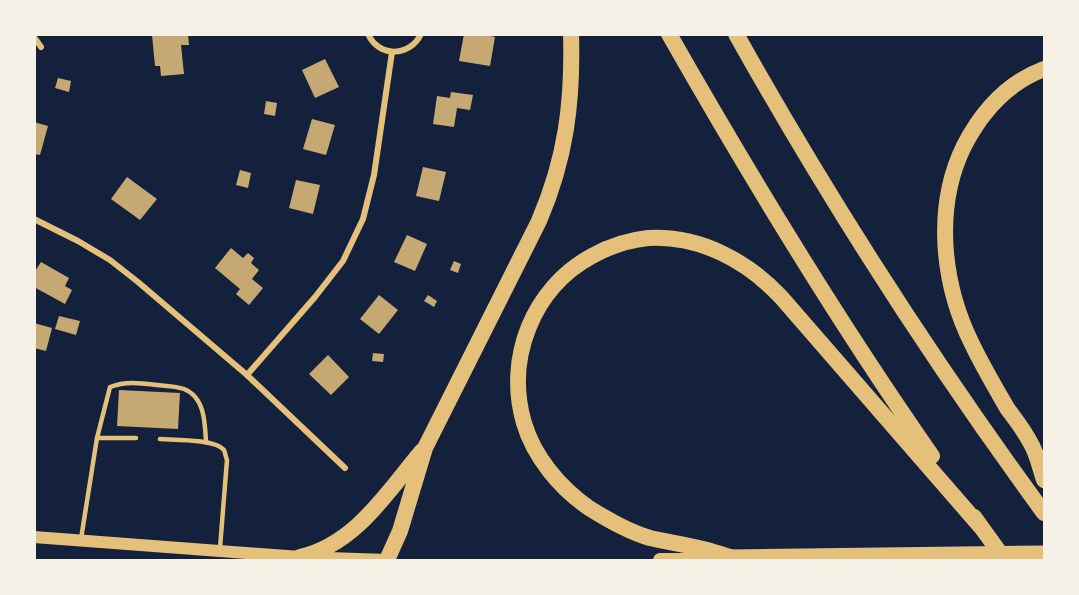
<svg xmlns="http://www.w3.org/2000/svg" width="1079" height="595" font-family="'Golos Text',sans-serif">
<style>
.building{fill:#c6a872}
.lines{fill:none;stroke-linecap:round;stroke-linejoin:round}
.service{stroke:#e5c07b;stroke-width:4.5}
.minor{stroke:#e5c07b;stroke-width:6}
.secondary{stroke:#e5c07b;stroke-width:12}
.primary{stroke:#e5c07b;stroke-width:14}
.trunk{stroke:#e5c07b;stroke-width:15}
.motorway{stroke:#e5c07b;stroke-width:16}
</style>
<rect width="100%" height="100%" fill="#14213d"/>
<g class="building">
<polygon points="188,34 189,45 181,45 184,74 161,76 160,66 155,66 152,35"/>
<polygon points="464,34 481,34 495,37 490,66 459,61"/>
<polygon points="325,59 339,87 315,98 302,70"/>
<polygon points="58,78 71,81 69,92 55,88"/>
<polygon points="451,92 473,95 470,110 457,108 454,127 433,124 437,96 450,98"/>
<polygon points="266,101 277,103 275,116 264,114"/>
<polygon points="312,119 335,125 326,155 303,149"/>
<polygon points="34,122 48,126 40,155 34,154"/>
<polygon points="423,167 446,172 439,201 416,196"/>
<polygon points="240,170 251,173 248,188 236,185"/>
<polygon points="127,177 157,199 140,220 111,199"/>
<polygon points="296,180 320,185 313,214 289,208"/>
<polygon points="407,235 427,244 415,271 394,262"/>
<polygon points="231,248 243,258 248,253 254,258 251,263 259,270 252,279 263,288 249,305 236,294 240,289 215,268"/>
<polygon points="454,261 461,264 458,273 450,270"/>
<polygon points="41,262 69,278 65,286 72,290 65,304 34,287 34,273"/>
<polygon points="379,295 398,310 379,334 360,319"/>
<polygon points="428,295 437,301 434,307 424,301"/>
<polygon points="59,316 80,321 76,335 55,329"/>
<polygon points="34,323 52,328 46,351 34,348"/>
<polygon points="373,353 384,354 383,362 372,361"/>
<polygon points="328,355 349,377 331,395 309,374"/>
<polygon points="119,390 180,393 178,429 117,426"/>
</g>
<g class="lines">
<g class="service">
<path d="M97 438 110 387C126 381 140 383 157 385 165 386 176 386 184 389 205 397 205 424 206 442"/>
<path d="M160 439C174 440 215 439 224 450 225 452 226 458 227 460L220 548"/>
<polyline points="81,539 97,438 136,438"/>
</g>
<g class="minor">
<path d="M368 34C379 58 410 57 421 34"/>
<polyline points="34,37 41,47"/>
<polyline points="34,219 78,241 110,260 138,282 247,375 345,468"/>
<polyline points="247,375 315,297 343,261 363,219 374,175 392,52"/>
</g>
<polyline class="secondary" points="34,537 300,557 387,560"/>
<polyline class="primary" points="660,560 692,560 725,557"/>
<polyline class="trunk" points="730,557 1044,553"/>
<g class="motorway">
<path d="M669 34C751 178 837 320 932 456"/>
<path d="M736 34C829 200 932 360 1044 513"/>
<path d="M1044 69C1007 83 982 111 964 146 934 207 942 284 972 344 982 365 995 387 1007 408 1015 419 1024 430 1030 442 1037 453 1040 468 1044 480"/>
<polyline points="974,517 1005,560"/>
<path d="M300 557C356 544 387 492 422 451"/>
<path d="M730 557C720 554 710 550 699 548 683 544 667 542 650 538 629 532 608 520 589 508 560 488 534 457 524 423 505 358 533 288 592 256 610 246 629 240 648 238 700 235 747 261 781 297L980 526"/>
<path d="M387 560 400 531 425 448 539 221C566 158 573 102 571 34"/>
</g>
</g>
<rect width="1079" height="595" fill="none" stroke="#f6f1e7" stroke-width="72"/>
</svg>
